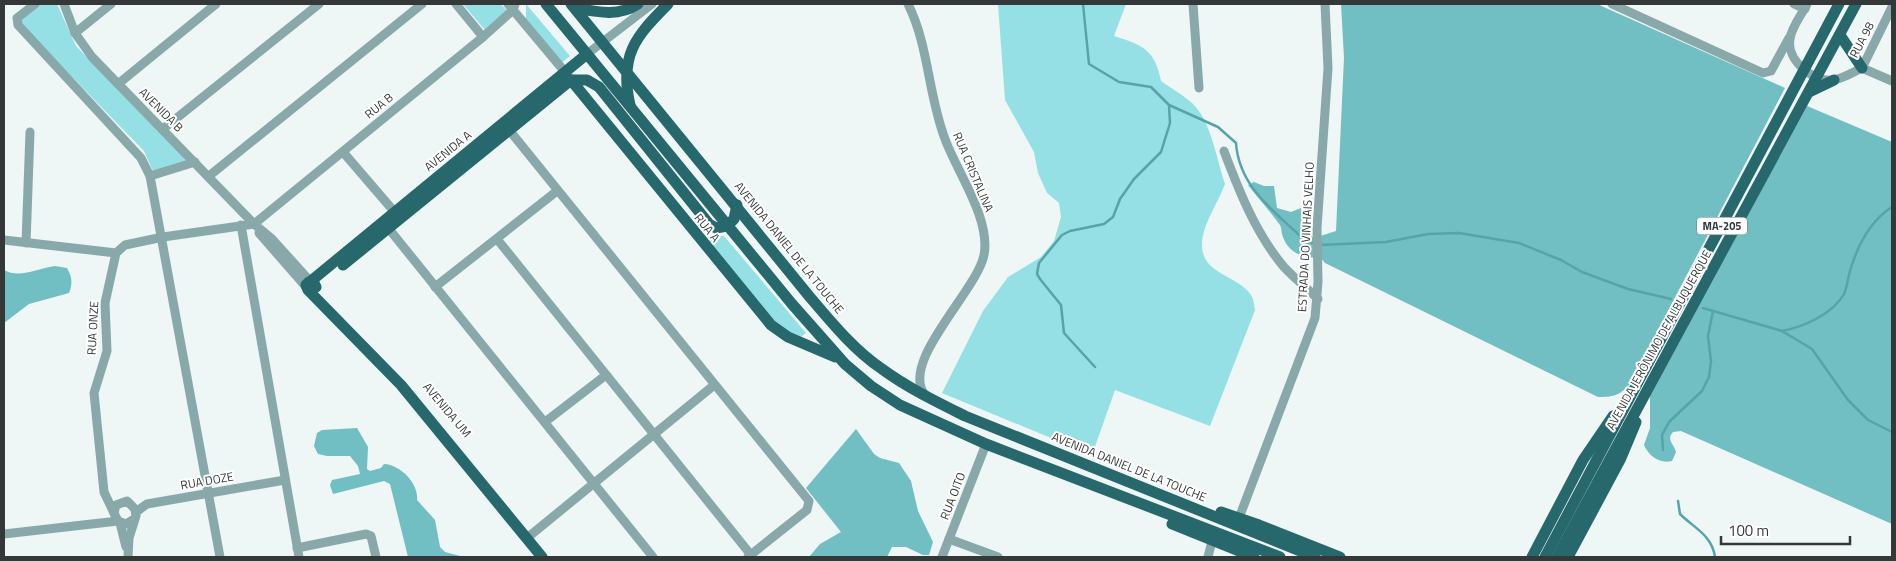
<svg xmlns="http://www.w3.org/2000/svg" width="1896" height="561" font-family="'Titillium Web',sans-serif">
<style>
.green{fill:#95e0e4}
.forest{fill:#71bec3}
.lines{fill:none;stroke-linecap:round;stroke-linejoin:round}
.stream{stroke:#56a4a8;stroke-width:2.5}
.minor{stroke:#89a8aa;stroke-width:9}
.major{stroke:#27686c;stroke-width:11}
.labels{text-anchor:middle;stroke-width:4;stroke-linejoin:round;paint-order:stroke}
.shield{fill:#fff;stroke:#727474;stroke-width:1}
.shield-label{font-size:11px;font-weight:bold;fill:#353838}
.street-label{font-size:12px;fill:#353838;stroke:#fff}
</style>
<rect width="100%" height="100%" fill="#eef6f6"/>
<g class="green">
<polygon points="41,4 57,4 76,46 186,160 153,171 144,151 17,20"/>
<polygon points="463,4 501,4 507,11 485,30"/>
<polygon points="526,4 570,56 561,63 526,19"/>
<path d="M998 4H1126L1114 36C1143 45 1155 50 1161 81 1171 88 1183 95 1192 103 1211 120 1217 161 1225 184 1218 203 1202 225 1202 245 1202 275 1238 275 1251 295 1254 299 1254 306 1255 310L1210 426 1115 390 1092 455 942 393 983 311 1008 277 1041 257 1054 241 1061 217 1059 203 1047 193 1038 173 1034 152 1005 100Z"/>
<polygon points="697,230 705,235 724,236 806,333 798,339 774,322"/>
</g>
<g class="forest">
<path d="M1341 4H1597L1785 88 1629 385C1619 396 1612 397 1598 397L1325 263 1321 258C1304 258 1289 254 1283 237 1281 232 1282 229 1280 225 1270 211 1258 198 1248 185L1254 182 1264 186H1274L1277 208 1291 212 1301 208 1302 229 1314 238 1336 231 1344 58Z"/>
<path d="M1807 106 1892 142V524L1681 431 1673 432C1666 440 1674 444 1676 452L1672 461C1659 464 1649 456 1644 445L1650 428V396Z"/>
<path d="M55 266 67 268C72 277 73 283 69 293L29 304 4 323V270C19 279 39 268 55 266Z"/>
<path d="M357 428 368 447 367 469 370 471 381 468 384 464C401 465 419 484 417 500L435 520 440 547 445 552 464 557H408L390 484 384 481 333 494 330 485 332 480 360 474 358 466 350 456H327L318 454 314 446 317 433 322 430Z"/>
<polygon points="856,429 874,454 880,458 899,463 911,481 918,511 933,542 929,555 923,555 906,547 892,547 887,557 809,557 820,544 841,532 806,488"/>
</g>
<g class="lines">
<g class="stream">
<path d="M1083 4 1089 64 1119 82 1151 87 1169 105 1218 127 1236 143C1239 188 1276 213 1307 242L1315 243"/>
<polyline points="1320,245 1386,242 1428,234 1459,233 1519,243 1561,260 1582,272 1628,289 1671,299"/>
<polyline points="1703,308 1782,331 1812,349 1848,400 1868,420 1892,432"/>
<path d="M1782 331C1803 327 1833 314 1844 294 1847 287 1848 278 1850 271 1857 247 1870 221 1892 207"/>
<polyline points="1095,367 1064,333 1061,305 1040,279 1037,274 1039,263 1062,235 1070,231 1104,224 1113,217 1120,199 1134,179 1161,152 1170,123 1169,106"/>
<polyline points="1663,450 1662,435 1669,422 1702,391 1709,377 1711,361 1708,336 1713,311"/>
<path d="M1678 501 1680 514C1694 528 1712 535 1715 557"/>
</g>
<g class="minor">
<polyline points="35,4 17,18 18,25 141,158 150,176 220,557"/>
<polyline points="64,4 75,33 92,57 254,224 272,239 310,281"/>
<polyline points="456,4 483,37"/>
<polyline points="508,4 565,72"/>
<path d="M908 4C929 46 928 95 945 139 957 172 991 219 984 255 977 291 899 362 925 395"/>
<polyline points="1193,4 1199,88"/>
<polyline points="1612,4 1763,73 1771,71 1789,38"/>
<polyline points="1794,4 1805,9"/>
<path d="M1807 4C1802 14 1791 28 1790 39 1786 60 1814 83 1833 80 1843 79 1853 72 1862 68L1892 7"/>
<polyline points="75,33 111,4"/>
<polyline points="587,54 652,4"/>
<polyline points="1862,68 1892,81"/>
<polyline points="118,84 216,4"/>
<polyline points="506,126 809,501 807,510 748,557"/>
<polyline points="163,129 319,4"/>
<path d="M1224 151C1239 191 1256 234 1284 267 1294 278 1307 288 1318 299"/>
<polyline points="343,152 398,216"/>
<polyline points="150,176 195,162"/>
<polyline points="209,176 422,4"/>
<polyline points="254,224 483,37 513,10 515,4"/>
<polyline points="385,224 653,557"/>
<polyline points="241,225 299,557"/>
<polyline points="259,233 307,288"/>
<polyline points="497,239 751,555"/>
<polyline points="4,240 116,253"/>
<polyline points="26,243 30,132"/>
<polyline points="435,287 557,191"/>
<polyline points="545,422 606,375"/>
<polyline points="136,512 147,504 285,480"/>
<polyline points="114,513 104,492 94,393 107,351 105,303 116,253 125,245 163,237 254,224"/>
<polyline points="1239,518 1315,318 1318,282 1317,228 1328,68 1325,4"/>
<polyline points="120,523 126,547"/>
<polyline points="4,534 118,521"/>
<polyline points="527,538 713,386"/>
<polyline points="949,539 998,557"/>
<polyline points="297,548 366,534 371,536 376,557"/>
<polyline points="128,557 129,538 136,516 135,509 127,501 116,505 114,513 118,521 126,524 134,519"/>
<polyline points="942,557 986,444"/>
<polyline points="1208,557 1212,541"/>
</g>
<g class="major">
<polyline points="546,4 792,304 845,364 871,386 900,405 986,444 1280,557"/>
<path d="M571 4 809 296C831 322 854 350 882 369 908 388 937 402 965 416L1315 557"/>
<path d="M575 8C597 12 619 17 638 4"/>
<polyline points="1840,35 1862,68"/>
<polyline points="571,80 771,325 788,337 835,357"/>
<polyline points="571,80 587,80 599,87 709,224 716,228 727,226 734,219 737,205"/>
<polyline points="1809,92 1834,80"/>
<path d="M630 105C619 56 635 37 668 4"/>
<polyline points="343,265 571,80"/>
<polyline points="311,281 587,54"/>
<polyline points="316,287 313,281 309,282 306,285 308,290 401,385 542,557"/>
<polyline points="1221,512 1259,525 1340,557"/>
<polyline points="1172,524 1254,557"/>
<polyline points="1532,557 1583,460 1613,416"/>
<polyline points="1545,557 1839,4"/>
<polyline points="1557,557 1856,4"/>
<polyline points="1568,557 1620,460 1636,422"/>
</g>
</g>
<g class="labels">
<rect class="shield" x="1697" y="217.5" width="50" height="17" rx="4"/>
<g class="shield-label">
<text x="1722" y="230">MA-205</text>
</g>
<g class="street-label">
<text transform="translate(1862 40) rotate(-63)" y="4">RUA 98</text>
<text transform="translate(379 106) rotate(-39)" y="4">RUA B</text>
<text transform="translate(161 110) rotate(45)" y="4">AVENIDA B</text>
<text transform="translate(448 151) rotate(-39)" y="4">AVENIDA A</text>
<text transform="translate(973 172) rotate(67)" y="4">RUA CRISTALINA</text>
<text transform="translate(707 228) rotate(51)" y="4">RUA A</text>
<text transform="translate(1306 237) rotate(-87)" y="4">ESTRADA DO VINHAIS VELHO</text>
<text transform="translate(789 248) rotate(51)" y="4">AVENIDA DANIEL DE LA TOUCHE</text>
<text transform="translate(93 328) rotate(-87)" y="4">RUA ONZE</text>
<text transform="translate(1659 340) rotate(-61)" y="4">AVENIDA JERÔNIMO DE ALBUQUERQUE</text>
<text transform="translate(447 410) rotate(50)" y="4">AVENIDA UM</text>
<text transform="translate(1129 467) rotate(22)" y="4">AVENIDA DANIEL DE LA TOUCHE</text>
<text transform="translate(207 481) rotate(-10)" y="4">RUA DOZE</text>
<text transform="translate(953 496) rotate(-69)" y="4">RUA OITO</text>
</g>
</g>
<rect width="1896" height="561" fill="none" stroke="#353838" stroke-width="10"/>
<path d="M1721 536v8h129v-8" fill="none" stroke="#353838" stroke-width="2.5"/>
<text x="1728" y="536" font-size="15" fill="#353838" stroke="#ffffff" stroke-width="4" paint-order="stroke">100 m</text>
</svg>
